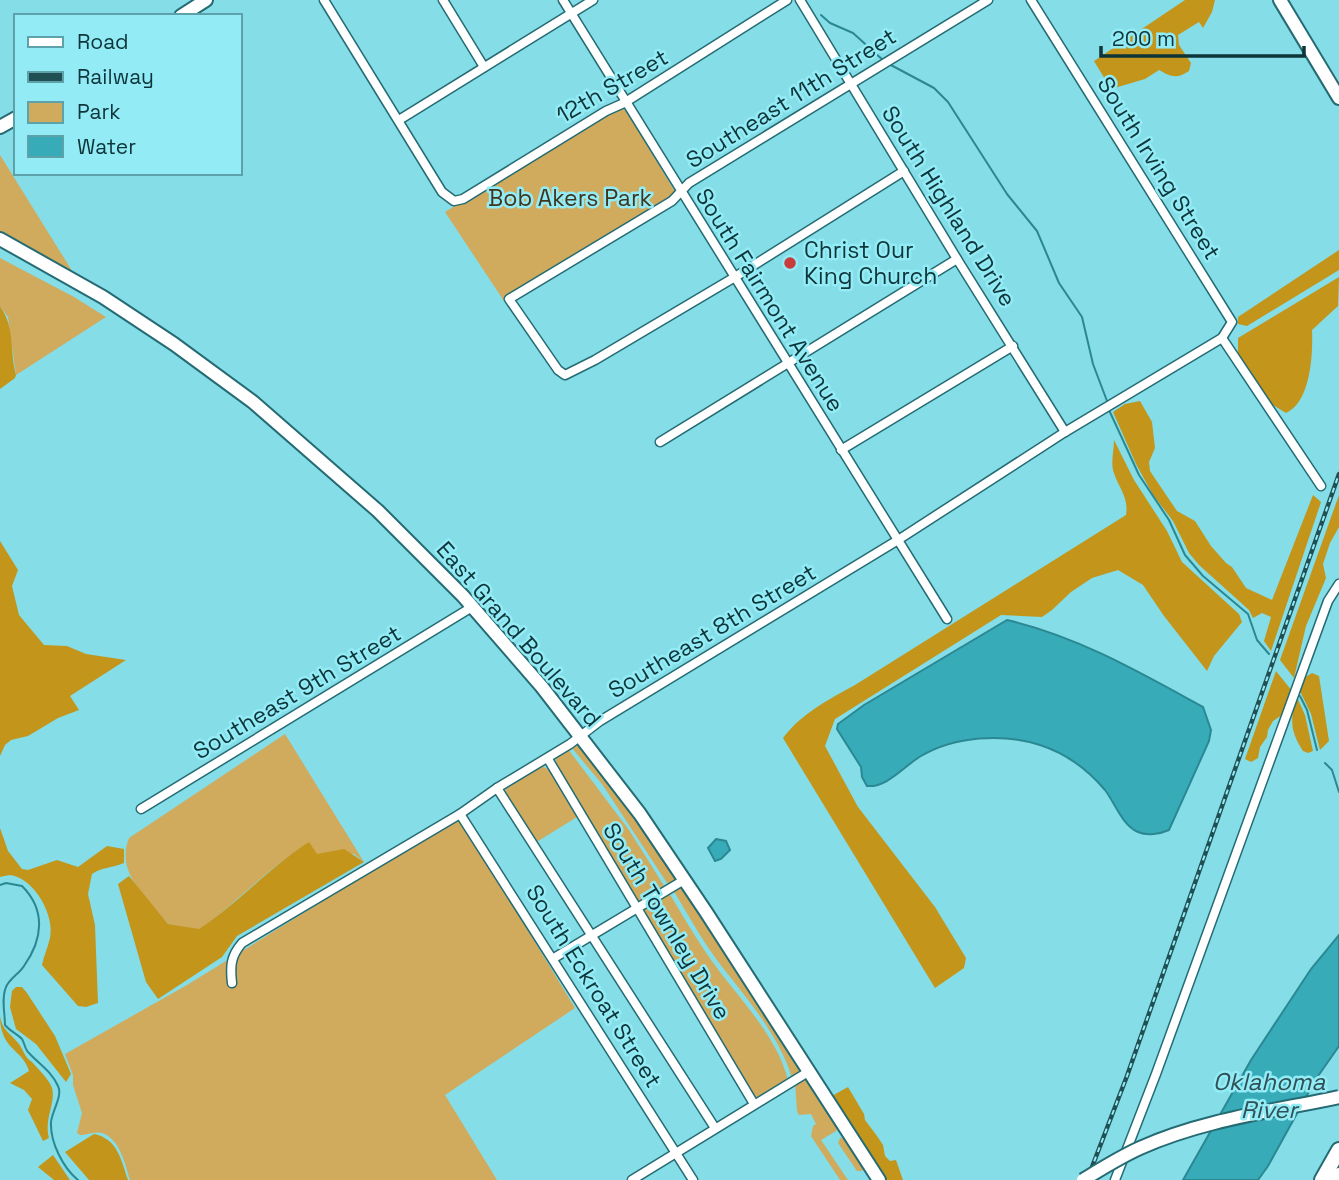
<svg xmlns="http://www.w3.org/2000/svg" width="1339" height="1180" font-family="'Space Grotesk',sans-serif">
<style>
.green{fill:#d0ab5d}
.forest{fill:#c3951b}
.water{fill:#37acb8;stroke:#2b8892;stroke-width:2}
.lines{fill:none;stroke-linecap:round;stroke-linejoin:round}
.stream{stroke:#2b8892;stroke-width:2}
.street-casing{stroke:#256b73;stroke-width:11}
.secondary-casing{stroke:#256b73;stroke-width:16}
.highway-casing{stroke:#256b73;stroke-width:18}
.street{stroke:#fff;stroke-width:8}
.secondary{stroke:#fff;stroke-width:12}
.highway{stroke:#fff;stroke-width:14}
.rail-casing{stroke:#204f54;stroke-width:4.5}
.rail{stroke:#92ebf5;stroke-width:2;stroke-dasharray:5;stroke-linecap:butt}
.secondary-bridge-casing{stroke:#256b73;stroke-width:16;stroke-linecap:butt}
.secondary-bridge{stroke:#fff;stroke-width:12}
.poi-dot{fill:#ca3b3b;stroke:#92ebf5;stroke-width:2.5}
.labels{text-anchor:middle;stroke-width:5;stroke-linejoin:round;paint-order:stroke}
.street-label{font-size:23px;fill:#0e3539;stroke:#92ebf5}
.park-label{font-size:23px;fill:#40351e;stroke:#92ebf5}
.poi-label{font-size:23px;fill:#0e3539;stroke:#92ebf5;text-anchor:start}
.water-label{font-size:24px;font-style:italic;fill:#2f5155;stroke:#92ebf5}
</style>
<rect width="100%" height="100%" fill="#84dde7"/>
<g class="green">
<polygon points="622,108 627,112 674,190 674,197 504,301 445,212 613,110"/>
<polygon points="0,155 74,274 0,232"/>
<polygon points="0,258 74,297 106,317 16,375 8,317 0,306"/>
<path d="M285 734 364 862 354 854 317 855 309 843C269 867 237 902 199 930L168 924C147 897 115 874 129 838Z"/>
<polygon points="577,743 580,744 621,795 676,878 669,886 602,784 571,747"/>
<polygon points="568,749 629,830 666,889 642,902 637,902 556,767 556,757"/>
<polygon points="539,767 544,767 549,770 577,817 535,843 505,793 506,789"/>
<path d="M459 817 575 1008 445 1095 497 1180H130C125 1164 120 1139 102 1133 95 1131 87 1135 80 1135L77 1133 82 1113 73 1085V1075L65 1054 187 985Z"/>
<path d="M683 887 800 1067 799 1072 792 1078C780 1037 749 1001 723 968 704 944 689 916 673 890Z"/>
<path d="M669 893C682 914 695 937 709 957 736 996 776 1033 788 1080L758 1098 750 1092 643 914 645 908Z"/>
<polygon points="805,1077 838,1127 836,1131 821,1140 848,1180 840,1180 811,1136 813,1126 816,1124 811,1114 799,1115 797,1111 795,1082"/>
<polygon points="845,1137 864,1167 862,1171 857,1171 838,1143 840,1138"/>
</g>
<g class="forest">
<path d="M1185 0H1215L1212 12 1203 28 1199 22 1178 35 1179 45 1191 63 1189 71C1177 79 1171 77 1159 70L1145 79 1111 89 1094 61Z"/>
<polygon points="1339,250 1339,270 1247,326 1238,324 1238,317"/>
<path d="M1339 277 1338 306 1312 330C1313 353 1311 402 1286 413L1273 405 1238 356V338Z"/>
<path d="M0 306C16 330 9 348 16 375L15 378 0 389Z"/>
<polygon points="1140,401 1152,422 1155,448 1149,462 1150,471 1156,480 1177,511 1195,521 1211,546 1226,563 1232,567 1246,588 1272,600 1313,495 1321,502 1271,651 1264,641 1271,617 1262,613 1253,618 1249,610 1199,565 1189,553 1173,521 1153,495 1136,464 1113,412 1125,404"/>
<path d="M1114 440 1134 480 1167 531 1182 562 1239 614 1242 622 1214 656 1207 671 1164 616 1143 585 1118 570 1092 578 1071 592 1052 610 1042 617 1001 615 835 719 825 746 858 807 935 907 966 958 964 968 935 988 783 738C802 713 828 700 855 685L1126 515C1129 496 1118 488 1113 470 1111 461 1114 450 1114 440Z"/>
<polygon points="1339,495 1339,527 1330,543 1323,564 1326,578 1306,626 1294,678 1280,660"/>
<polygon points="0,541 18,570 12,586 19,615 44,645 67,646 86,654 126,660 70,696 79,710 58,718 28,736 11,740 5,745 0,756"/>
<polygon points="1276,671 1292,691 1282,715 1273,721 1268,730 1267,737 1260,747 1258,758 1251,762 1245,759"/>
<polygon points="1312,673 1319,676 1329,741 1320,750 1311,714 1299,689 1304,678"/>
<path d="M1296 695 1305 715 1313 751 1308 753 1303 751C1289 729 1291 720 1296 695Z"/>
<path d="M0 828 8 851 22 869 28 870 57 860 78 867 107 846 124 849V863C113 868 102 867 92 874L88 894 95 925 98 1003 86 1007 78 1006 42 965C44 955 48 947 50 938 55 916 35 879 11 875 8 875 4 876 0 877Z"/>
<path d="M309 842 317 854 344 849 364 862 237 936 222 957 158 999 146 982 118 884 129 876 168 924 199 929C238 903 270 867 309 842Z"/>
<polygon points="16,987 22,987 27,993 55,1036 71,1074 66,1082 36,1044 16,1029 10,1007 12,991"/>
<path d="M0 1016C2 1030 10 1033 18 1043 24 1050 24 1057 32 1062 38 1069 49 1079 52 1088 56 1103 44 1118 49 1138L43 1141 28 1110 32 1099 24 1090 10 1083 29 1071C23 1049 0 1050 0 1016Z"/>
<polygon points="848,1087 864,1114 865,1120 877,1136 883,1145 885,1156 890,1161 896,1160 903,1180 886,1180 830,1097"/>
<path d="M94 1134C118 1139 121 1160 128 1180H89L65 1152Z"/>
<polygon points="53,1155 70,1180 54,1180 38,1167"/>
</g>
<g class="water">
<path d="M1007 620C1077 636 1141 673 1203 707L1211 730 1209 741 1169 830C1160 834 1147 836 1138 832 1122 825 1115 803 1105 790 1088 770 1065 753 1040 745 1003 733 955 736 921 756 904 766 887 788 867 786L862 777 861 767 837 729 838 724 864 705Z"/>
<polygon points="716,839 726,841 730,850 721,859 715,861 708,848"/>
<polygon points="1339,935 1339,1046 1316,1079 1268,1166 1258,1180 1183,1180 1251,1060 1311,969"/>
</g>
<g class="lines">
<g class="stream">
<polyline points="821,15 830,23 853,33 884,61"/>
<polyline points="889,64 934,88 948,102 1007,194 1037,231 1059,283 1082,317 1093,364 1107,401"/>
<polyline points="1109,410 1139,475 1169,520 1185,555 1203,576 1248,614 1257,640 1269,654"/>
<polyline points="1300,696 1307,710 1317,750"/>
<polyline points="1325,763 1332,770 1339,792"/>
<path d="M0 885 6 883 22 886C46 910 43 939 24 966 19 974 10 978 6 987 1 998 5 1013 5 1025 10 1031 17 1034 22 1039 25 1044 25 1050 29 1053 39 1064 52 1072 58 1086 63 1096 52 1111 51 1122 50 1142 63 1168 78 1180"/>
</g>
<g class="street-casing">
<g id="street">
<polyline points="324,0 442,192 454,201 463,199 606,111 624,103 787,0"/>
<polyline points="443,0 484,67"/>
<polyline points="563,0 947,619"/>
<polyline points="800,0 957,259 1065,432"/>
<polyline points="399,120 593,0"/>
<polyline points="904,171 735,277 595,360 565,375 558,370 509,299 672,201 689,183 988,0"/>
<polyline points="1222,338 1321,486"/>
<polyline points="660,442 957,259"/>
<polyline points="841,450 1013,346"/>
<polyline points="548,759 754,1104"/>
<polyline points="497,788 715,1128"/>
<polyline points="141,809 472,607"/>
<polyline points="460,814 693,1180"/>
<polyline points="554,958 684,880"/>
<path d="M232 983C230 965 231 956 242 943L460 814 497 788 570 744 600 721 898 540 1065 432 1222 338 1232 322 1031 0"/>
<polyline points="632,1180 808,1072"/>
<polyline points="1115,1180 1156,1074 1328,601 1339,584"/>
</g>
</g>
<g class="secondary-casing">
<g id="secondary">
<polyline points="1280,0 1339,98"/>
<polyline points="181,16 206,0"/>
<polyline points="0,127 16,118"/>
<polyline points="0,239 103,297 174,344 253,402 378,511 463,596 542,687 640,814 706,912 879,1180"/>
</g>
</g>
<g class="highway-casing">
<g id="highway">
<polyline points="1322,1180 1339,1150"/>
<polyline points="1336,1180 1339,1175"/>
</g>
</g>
<use href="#street" class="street"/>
<use href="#secondary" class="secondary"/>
<use href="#highway" class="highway"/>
<g class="rail-casing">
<polyline id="rail" points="1087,1180 1127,1076 1339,474"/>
</g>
<use href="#rail" class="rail"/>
<g class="secondary-bridge-casing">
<path id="secondary-bridge" d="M1083 1180C1101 1169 1120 1157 1140 1148 1202 1120 1273 1111 1339 1097"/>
</g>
<use href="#secondary-bridge" class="secondary-bridge"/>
</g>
<circle class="poi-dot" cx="790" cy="263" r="7"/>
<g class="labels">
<g class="street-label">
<text transform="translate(612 86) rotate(-30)" y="8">12th Street</text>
<text transform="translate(791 98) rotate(-32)" y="8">Southeast 11th Street</text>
<text transform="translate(1159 168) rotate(58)" y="8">South Irving Street</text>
<text transform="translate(949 206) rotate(58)" y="8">South Highland Drive</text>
<text transform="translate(770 300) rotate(58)" y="8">South Fairmont Avenue</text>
<text transform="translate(712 631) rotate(-31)" y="8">Southeast 8th Street</text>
<text transform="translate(519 634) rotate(49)" y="8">East Grand Boulevard</text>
<text transform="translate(297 692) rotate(-31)" y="8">Southeast 9th Street</text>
<text transform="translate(667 921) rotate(59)" y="8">South Townley Drive</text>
<text transform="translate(594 986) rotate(58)" y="8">South Eckroat Street</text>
</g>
<g class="park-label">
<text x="570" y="206">Bob Akers Park</text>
</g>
<g class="poi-label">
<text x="804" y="258">Christ Our<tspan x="804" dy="26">King Church</tspan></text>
</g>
<g class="water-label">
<text x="1269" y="1090">Oklahoma<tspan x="1269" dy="28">River</tspan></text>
</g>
</g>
<rect x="14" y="14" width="228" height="161" fill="#92ebf5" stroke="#5da2aa" stroke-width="2"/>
<rect x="28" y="37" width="35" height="10" fill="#ffffff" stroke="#5da2aa" stroke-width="2"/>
<text x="77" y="49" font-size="21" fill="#0e3539">Road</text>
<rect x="28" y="72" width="35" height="10" fill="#204f54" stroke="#5da2aa" stroke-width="2"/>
<text x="77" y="84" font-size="21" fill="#0e3539">Railway</text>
<rect x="28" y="102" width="35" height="21" fill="#d0ab5d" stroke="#5da2aa" stroke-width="2"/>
<text x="77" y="119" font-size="21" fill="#0e3539">Park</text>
<rect x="28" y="136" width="35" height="21" fill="#37acb8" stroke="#5da2aa" stroke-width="2"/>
<text x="77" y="154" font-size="21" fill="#0e3539">Water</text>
<path d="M1101 46v10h203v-10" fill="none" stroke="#0e3539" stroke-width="3.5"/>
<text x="1112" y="46" font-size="21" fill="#0e3539" stroke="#92ebf5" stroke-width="5" paint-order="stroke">200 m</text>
</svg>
